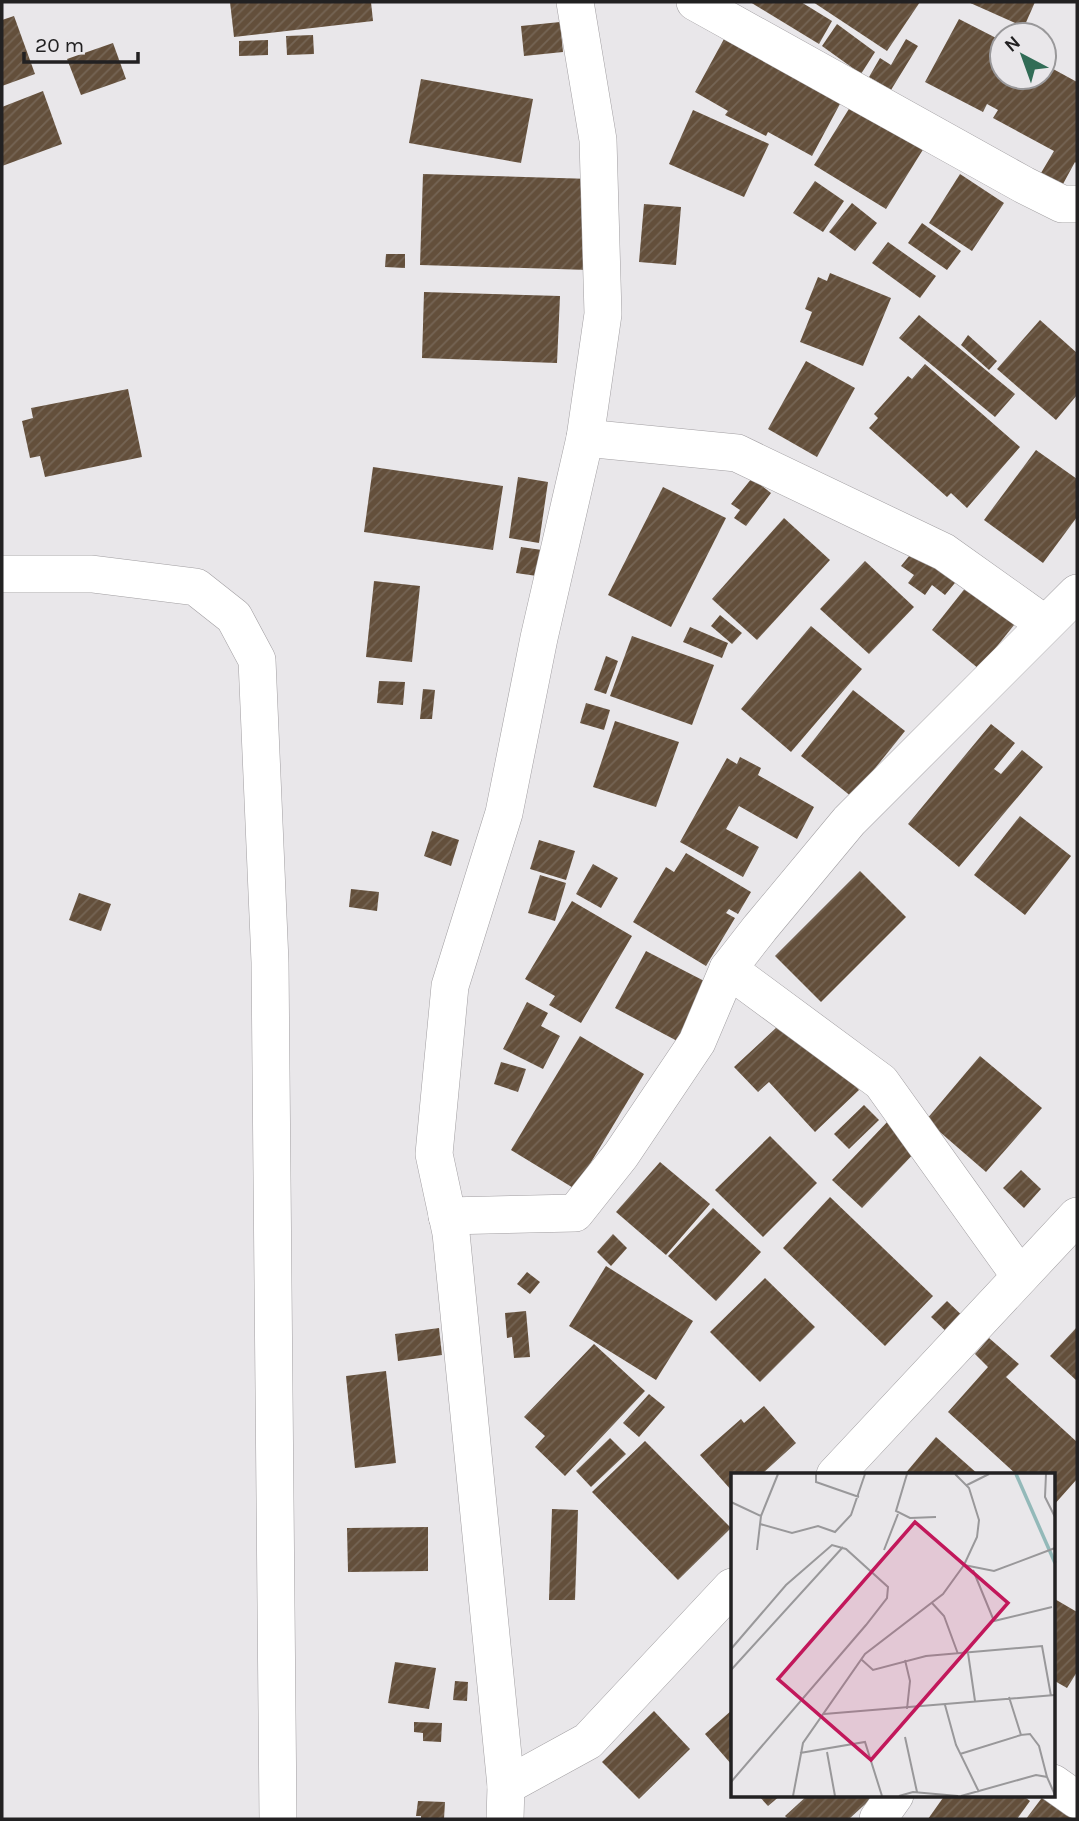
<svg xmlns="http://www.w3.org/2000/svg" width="1079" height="1821" font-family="Karla,sans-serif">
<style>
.building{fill:url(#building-hatch)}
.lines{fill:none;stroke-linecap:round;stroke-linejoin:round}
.minor-casing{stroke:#a19ea1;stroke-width:38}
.minor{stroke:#fff;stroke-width:37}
.inset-river{fill:none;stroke:#93b9b9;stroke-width:3.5}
.inset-road{fill:none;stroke:#99989a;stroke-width:2}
.view{fill:#c2185b;fill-opacity:0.15;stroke:#c2185b;stroke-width:3.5}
.inset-edge{fill:none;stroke:#222122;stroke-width:3.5}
</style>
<defs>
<pattern id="building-hatch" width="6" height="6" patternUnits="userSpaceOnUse" patternTransform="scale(1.75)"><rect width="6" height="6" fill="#634f3b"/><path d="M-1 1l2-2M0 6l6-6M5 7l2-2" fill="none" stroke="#756555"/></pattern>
</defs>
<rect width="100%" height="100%" fill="#e9e7ea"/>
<g class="building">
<polygon points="230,2 371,2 373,21 234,37"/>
<polygon points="750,2 801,2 832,21 819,44"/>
<polygon points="813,2 920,2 887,51"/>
<polygon points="968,2 1035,2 1024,27"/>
<polygon points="14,16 35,74 2,86 2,20"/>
<polygon points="959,19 1002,41 1002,77 1044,77 1044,64 1077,82 1077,164 1075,162 1063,184 1041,173 1054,151 993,118 998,110 987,104 983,112 925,82"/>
<polygon points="560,22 563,52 524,56 521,26"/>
<polygon points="837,24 875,52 861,74 822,46"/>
<polygon points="313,35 314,54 287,55 286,36"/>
<polygon points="724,39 841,102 812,156 768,132 766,136 725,115 728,111 695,92"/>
<polygon points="906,39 918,46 891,90 869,77 880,58 891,65"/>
<polygon points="268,40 268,55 239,56 239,41"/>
<polygon points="113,43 126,79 81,95 67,59"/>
<polygon points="421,79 533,99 521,163 409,143"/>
<polygon points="43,91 62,144 2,166 2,107"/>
<polygon points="852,104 924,148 886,209 814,165"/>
<polygon points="693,110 769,144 744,197 669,164"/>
<polygon points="423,174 592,179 589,270 420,265"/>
<polygon points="960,174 1004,203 972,251 929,223"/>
<polygon points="815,181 844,201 823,232 793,213"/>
<polygon points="852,203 877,223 855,251 829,232"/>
<polygon points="644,204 681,207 676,265 639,262"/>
<polygon points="922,223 961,251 947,270 908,243"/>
<polygon points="888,242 936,276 920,298 872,263"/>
<polygon points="386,254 405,254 405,268 385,267"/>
<polygon points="830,273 891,298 863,366 800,342 812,312 805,309 818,277 827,281"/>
<polygon points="424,292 560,296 557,363 422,358"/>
<polygon points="919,315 1015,394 995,417 899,338"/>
<polygon points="1040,320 1077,353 1077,395 1056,420 997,369"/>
<polygon points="968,335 997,361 989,370 961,345"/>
<polygon points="806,361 855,388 817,457 768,429"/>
<polygon points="925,364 1020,447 967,508 951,493 947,497 869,428 878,418 874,414 908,376 912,379"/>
<polygon points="128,389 142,457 45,477 40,456 30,458 22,421 33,418 31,408"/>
<polygon points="1036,450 1077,479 1077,517 1043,563 984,520"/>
<polygon points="373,467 503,486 493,550 364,532"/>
<polygon points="518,477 548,482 539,543 509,538"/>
<polygon points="752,478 771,493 746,526 734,518 740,510 731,504"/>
<polygon points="663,487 726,518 671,627 608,595"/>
<polygon points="784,518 830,560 757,640 712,599"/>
<polygon points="918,545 959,578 945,595 932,585 925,595 908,583 914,575 901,566"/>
<polygon points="521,547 542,550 537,576 516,573"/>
<polygon points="865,561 914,607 869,654 820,609"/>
<polygon points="374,581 420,586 412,662 366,657"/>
<polygon points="970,582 1018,620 979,669 932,630"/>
<polygon points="720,615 742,633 732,644 711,626"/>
<polygon points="811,626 862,669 791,752 741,709"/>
<polygon points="690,627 728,643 722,658 683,642"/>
<polygon points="632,636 714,665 692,725 610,696"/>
<polygon points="606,656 618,661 606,694 594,690"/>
<polygon points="379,681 405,682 403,705 377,703"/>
<polygon points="423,689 435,690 432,719 420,719"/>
<polygon points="853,690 905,731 852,797 801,756"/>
<polygon points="586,703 610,710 604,730 580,723"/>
<polygon points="615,721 679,742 656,807 593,787"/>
<polygon points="991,724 1015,743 994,769 1001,774 1022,750 1043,767 959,867 908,824"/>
<polygon points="740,757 761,768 758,775 814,807 797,839 739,806 726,829 759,847 743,877 680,842 727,758 737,764"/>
<polygon points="1020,816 1071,856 1025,915 974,875"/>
<polygon points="432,831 459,840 451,866 424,856"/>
<polygon points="539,840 575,851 566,880 530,869"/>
<polygon points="686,853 751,892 738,914 729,909 726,913 735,918 706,966 633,922 666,867 674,872"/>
<polygon points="593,864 618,878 601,908 576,894"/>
<polygon points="860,871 906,917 821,1002 775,956"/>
<polygon points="540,875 566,883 555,921 528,913"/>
<polygon points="351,889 379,892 377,911 349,907"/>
<polygon points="79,893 111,904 101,931 69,920"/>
<polygon points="572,901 632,936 581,1023 549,1005 555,996 525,979"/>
<polygon points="646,951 712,985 681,1043 615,1008"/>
<polygon points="527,1002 548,1013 541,1026 560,1036 543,1069 503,1049"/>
<polygon points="790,1015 859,1090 815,1132 769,1082 758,1092 734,1067"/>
<polygon points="580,1036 644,1074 575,1189 511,1150"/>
<polygon points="980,1056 1042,1108 986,1172 926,1120"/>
<polygon points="501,1062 526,1069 518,1092 494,1084"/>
<polygon points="864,1105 879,1120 849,1149 834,1134"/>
<polygon points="890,1119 920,1147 862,1208 832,1180"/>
<polygon points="770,1136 817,1183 763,1237 715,1190"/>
<polygon points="660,1162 710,1204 666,1255 616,1212"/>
<polygon points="1021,1170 1041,1189 1024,1208 1003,1188"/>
<polygon points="830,1197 933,1296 885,1346 783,1248"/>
<polygon points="713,1208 761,1252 716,1301 668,1256"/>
<polygon points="613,1234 627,1248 611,1266 597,1252"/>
<polygon points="606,1266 693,1321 656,1380 569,1326"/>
<polygon points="527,1272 540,1282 530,1294 517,1284"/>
<polygon points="765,1278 815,1327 760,1382 710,1332"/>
<polygon points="947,1301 969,1322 953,1338 931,1317"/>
<polygon points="526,1311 530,1357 514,1358 512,1337 507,1338 505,1313"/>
<polygon points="1077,1327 1077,1381 1050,1356"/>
<polygon points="439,1328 442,1355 398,1361 395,1334"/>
<polygon points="989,1338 1019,1364 1006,1377 1077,1442 1077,1479 1053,1506 1053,1475 1017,1475 948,1412 988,1367 975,1354"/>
<polygon points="594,1344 645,1391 565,1476 535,1447 545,1436 524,1417"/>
<polygon points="386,1371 396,1463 355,1468 346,1376"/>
<polygon points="649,1394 665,1407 639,1437 623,1423"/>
<polygon points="764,1406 796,1443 761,1475 732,1475 732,1491 700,1455 741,1419 744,1423"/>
<polygon points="936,1437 979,1475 904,1475"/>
<polygon points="610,1438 626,1454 591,1487 576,1471"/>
<polygon points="645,1441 731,1528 678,1580 592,1492"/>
<polygon points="552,1509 578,1510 575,1600 549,1600"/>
<polygon points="428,1527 428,1571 348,1572 347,1528"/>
<polygon points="1053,1598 1077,1612 1077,1672 1067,1688 1053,1680"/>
<polygon points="395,1662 436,1668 429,1709 388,1703"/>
<polygon points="455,1681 468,1682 467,1701 453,1700"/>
<polygon points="732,1710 732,1765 705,1734"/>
<polygon points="654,1711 690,1749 639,1799 602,1762"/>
<polygon points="414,1722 442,1723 441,1742 423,1741 423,1733 414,1732"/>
<polygon points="758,1795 781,1795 768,1806"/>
<polygon points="808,1795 875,1795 849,1819 788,1819 785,1816"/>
<polygon points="945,1795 1022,1795 1030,1801 1017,1819 928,1819"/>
<polygon points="1044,1795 1077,1816 1077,1819 1026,1819"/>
<polygon points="418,1801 445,1802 444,1819 421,1819 421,1816 416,1816"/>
</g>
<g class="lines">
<g class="minor-casing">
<g id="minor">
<polyline points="695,2 1024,185 1062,204 1077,204"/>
<polyline points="585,438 737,453 944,552 1045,624"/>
<polyline points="2,574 92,574 196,587 234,617 257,660 270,962 278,1819"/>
<polyline points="728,969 881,1082 1020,1276"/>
<polyline points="447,1216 575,1213 621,1155 697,1042 728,969 760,928 849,821 1077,593"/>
<polyline points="835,1475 1077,1216"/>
<polyline points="1053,1783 1077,1800"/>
<polyline points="506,1786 588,1741 732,1587"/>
<polyline points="505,1819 506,1786 451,1233 434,1154 450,986 504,813 539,638 585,438 603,314 598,140 575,2"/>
<polyline points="878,1819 895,1795"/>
</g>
</g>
<use href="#minor" class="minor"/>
</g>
<g transform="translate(731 1473)">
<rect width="324" height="324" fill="#e9e7ea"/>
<path class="inset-river" d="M285 1 324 90"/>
<path class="inset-road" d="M85 1V9L128 24M176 1 165 38 179 45 205 44M315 1 314 24 324 44M236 12 258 1M0 29 30 43 26 77M30 43 47 1M29 51 61 60 87 53 104 59 120 42 134 1M153 77 167 41M233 92 263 98 324 75M242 97 263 148 321 134M201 130 213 143 227 181M0 176 55 112 101 72 115 76 157 114 156 125 135 152 0 309M237 180 244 228M131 187 142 197 195 183 311 173 320 223M174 187 179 208 176 236M0 197 112 74M278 224 290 262 299 261 308 273 316 304M214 232 225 272 248 319M93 241 324 222M174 264 186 319M96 279 104 323M69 280 134 269 151 323M229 281 290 262M62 323 72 270 134 181 212 121 233 92 246 64 248 47 238 15 224 1M168 323 182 319 227 323M230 323 305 302 316 304 324 322"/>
<path class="view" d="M184 49 277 130 140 287 47 206Z"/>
<rect width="324" height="324" class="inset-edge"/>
</g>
<rect width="1079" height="1821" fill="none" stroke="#222122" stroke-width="7"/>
<g transform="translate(1023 56) rotate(319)"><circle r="33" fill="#e9e7ea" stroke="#99989a" stroke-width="2"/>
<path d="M0-5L12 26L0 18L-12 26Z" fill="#316c56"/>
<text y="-10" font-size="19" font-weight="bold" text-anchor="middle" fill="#222122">N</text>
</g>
<path d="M24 52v10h114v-10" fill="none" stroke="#222122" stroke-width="3.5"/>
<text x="35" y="52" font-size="21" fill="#222122" stroke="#e9e7ea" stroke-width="5" paint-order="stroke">20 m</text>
</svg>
